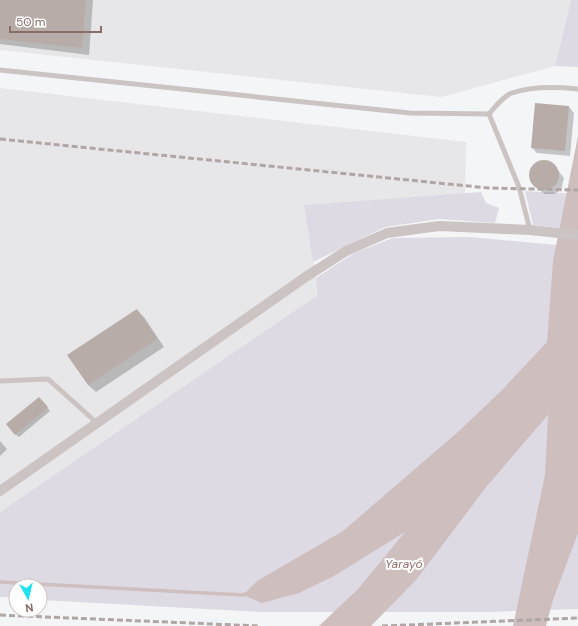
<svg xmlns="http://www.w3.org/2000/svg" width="578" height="626" font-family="'DM Sans',sans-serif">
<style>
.built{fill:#e7e6e8}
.green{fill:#dedae4}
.water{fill:#cebfbe}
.shadow{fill:#0003}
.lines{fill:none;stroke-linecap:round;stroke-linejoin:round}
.stream{stroke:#cebfbe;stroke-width:3.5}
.building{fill:#b8aca9}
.lane{stroke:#cbc4c2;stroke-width:5}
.street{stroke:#cbc4c2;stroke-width:10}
.rail{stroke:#b0a6a3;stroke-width:3;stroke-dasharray:6 3;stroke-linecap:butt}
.labels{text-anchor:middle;stroke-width:4;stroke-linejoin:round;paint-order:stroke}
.water-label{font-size:12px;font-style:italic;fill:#916e6a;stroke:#fff}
</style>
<rect width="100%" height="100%" fill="#f4f5f7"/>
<g class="built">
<polygon points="0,0 571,0 555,66 441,97 0,50"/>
<polygon points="0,88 466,142 465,194 304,205 319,295 0,512"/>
</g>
<g class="green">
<polygon points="571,0 578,0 578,67 555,66"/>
<polygon points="525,191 578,194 578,230 533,225"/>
<polygon points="481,192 486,203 499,208 495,223 439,219 385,227 313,262 304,205"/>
<polygon points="470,237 578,247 578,609 487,612 262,612 40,600 40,586 16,586 16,598 0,597 0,512 318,295 316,278 354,253 393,238"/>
</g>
<polygon class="water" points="578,136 578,533 553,600 546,626 513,626 545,475 548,415 487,486 416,580 371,626 319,626 358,589 405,532 334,576 299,593 262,603 243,595 257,581 343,531 459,431 501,391 547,342 553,261"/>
<g class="shadow">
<polygon points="0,0 93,0 89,55 0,44"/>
<polygon points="569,107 574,113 570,156 537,153 532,148"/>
<polygon points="545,161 553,164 564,178 561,190 554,194 545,194 541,191 531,177 533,168 540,162"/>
<polygon points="137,310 144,317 164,347 96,392 88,385"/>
<polygon points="42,401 50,411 19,437 15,434"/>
<polygon points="0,441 7,449 0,456"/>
</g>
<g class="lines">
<polyline class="stream" points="0,582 243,595 246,594"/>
</g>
<g class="building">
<polygon points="0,0 86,0 82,48 0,39"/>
<polygon points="535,103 569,106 565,151 531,148"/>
<circle cx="544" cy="175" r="15"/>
<polygon points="137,309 157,339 88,385 67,355"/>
<polygon points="39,397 48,407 15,435 6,424"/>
</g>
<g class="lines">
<g class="lane">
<path d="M0 70 410 113 489 114C495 107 503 96 512 93 532 86 558 87 578 89"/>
<polyline points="489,114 519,187 530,230"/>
<polyline points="0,381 48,379 97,423"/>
</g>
<polyline class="street" points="0,491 304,278 346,251 387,233 439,226 530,230 578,235"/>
<g class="rail">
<polyline points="0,139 488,188 578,190"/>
<polyline points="0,615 260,626"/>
<polyline points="382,626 578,618"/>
</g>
</g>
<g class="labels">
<g class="water-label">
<text x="404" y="568">Yarayó</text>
</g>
</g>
<g transform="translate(28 598) rotate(172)"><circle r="19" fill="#ffffff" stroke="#cfc5c1"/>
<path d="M0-3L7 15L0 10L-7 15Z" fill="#1fe3ec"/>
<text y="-6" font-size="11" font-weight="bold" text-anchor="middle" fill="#876d65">N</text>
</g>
<path d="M10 26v6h91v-6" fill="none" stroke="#876d65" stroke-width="2"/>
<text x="16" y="26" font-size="12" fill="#876d65" stroke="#ffffff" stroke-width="3" paint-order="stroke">50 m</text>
</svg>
